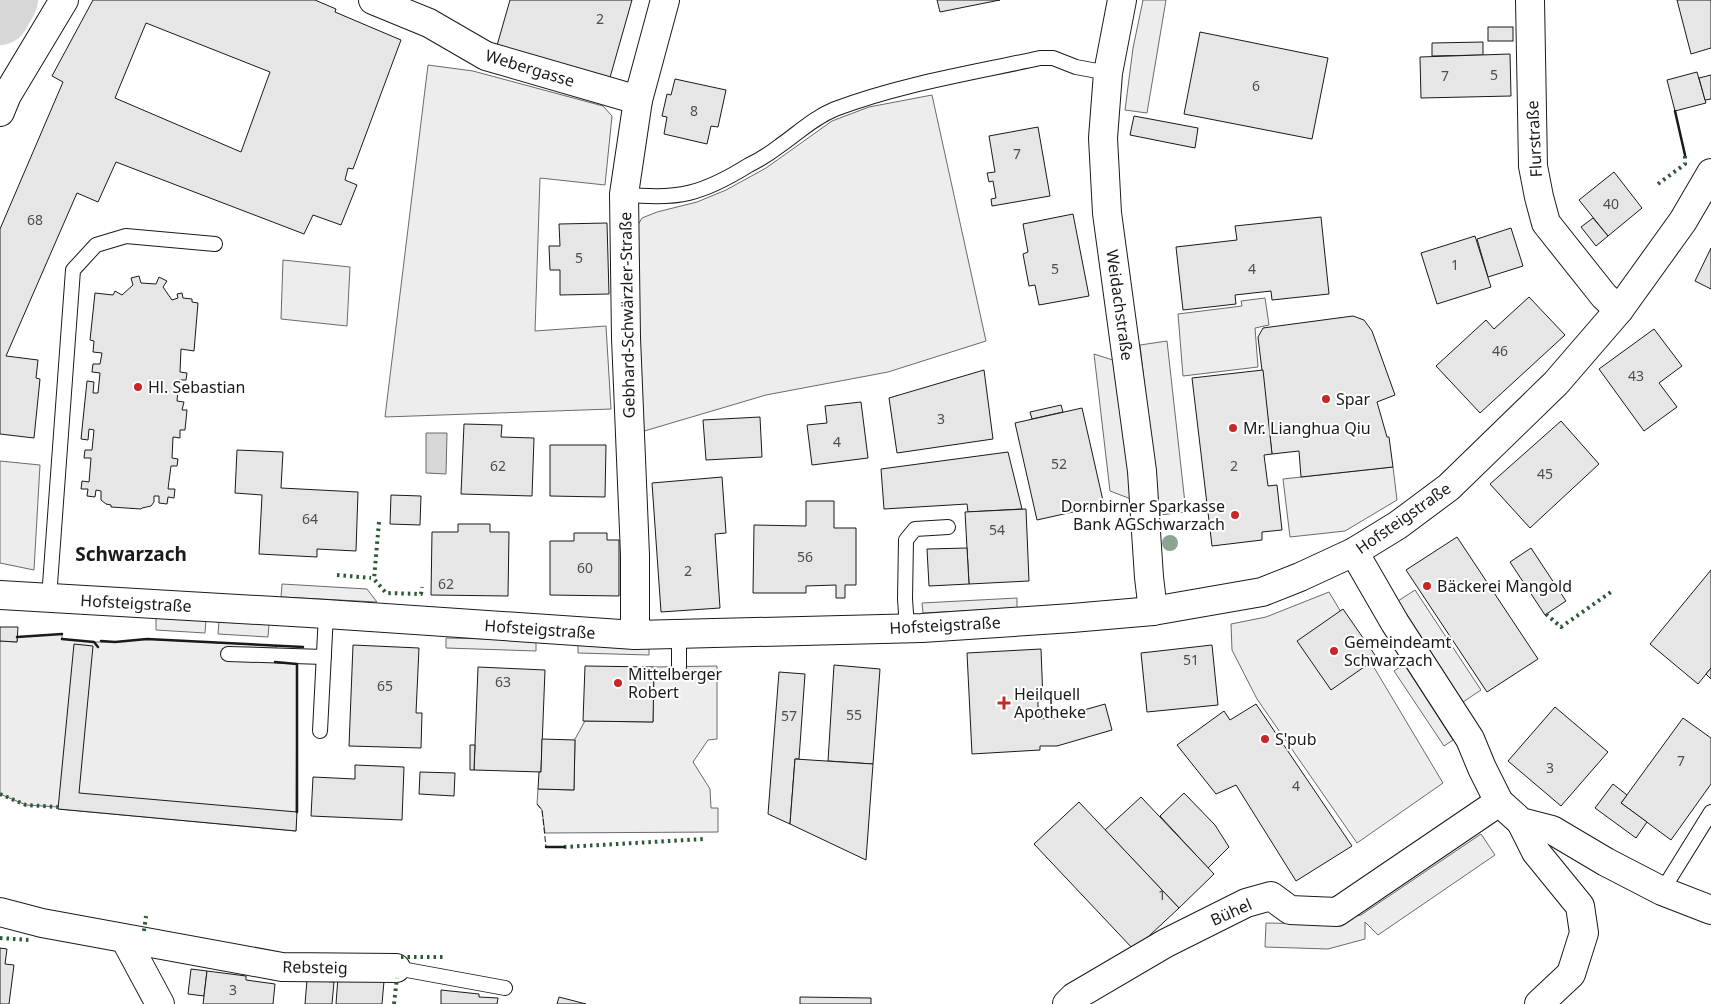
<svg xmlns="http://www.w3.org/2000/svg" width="1711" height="1004" font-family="'Noto Sans',sans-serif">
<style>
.built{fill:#ededed;stroke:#6a6a6a}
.water{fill:#d7d7d7;stroke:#6a6a6a}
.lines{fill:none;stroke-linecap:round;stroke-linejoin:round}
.river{stroke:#d7d7d7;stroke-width:58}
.building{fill:#e6e6e6;stroke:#1a1a1a;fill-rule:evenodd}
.lane-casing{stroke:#1a1a1a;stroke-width:16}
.street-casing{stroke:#1a1a1a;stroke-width:30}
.secondary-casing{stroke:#1a1a1a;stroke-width:30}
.lane{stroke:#fff;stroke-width:14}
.street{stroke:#fff;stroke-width:28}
.secondary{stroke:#fff;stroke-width:28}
.hedge{stroke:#2b5a34;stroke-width:4;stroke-dasharray:2.5 4;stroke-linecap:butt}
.fence{stroke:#1a1a1a;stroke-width:1;stroke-dasharray:6 2.5;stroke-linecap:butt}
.wall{stroke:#1a1a1a;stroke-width:2.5}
.tree{fill:#8aa48f}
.poi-dot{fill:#c62828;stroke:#fff;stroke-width:2}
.labels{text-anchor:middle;stroke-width:4;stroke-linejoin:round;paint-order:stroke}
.number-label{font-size:14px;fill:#4d4d4d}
.street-label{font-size:16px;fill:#1a1a1a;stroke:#fff}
.poi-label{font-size:16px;fill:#1a1a1a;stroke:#fff;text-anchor:start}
.quarter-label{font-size:19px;font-weight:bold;fill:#1a1a1a;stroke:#fff}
</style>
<rect width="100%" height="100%" fill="#fff"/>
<g class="built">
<polygon points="1143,0 1166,0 1147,113 1125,110 1133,48"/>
<polygon points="428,65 473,71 603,106 612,116 605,185 540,178 535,331 606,326 611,409 385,417"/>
<polygon points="932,95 986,341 888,372 766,395 641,432 635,230 642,218 657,212 697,202 726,190 766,168 832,121 869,107"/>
<polygon points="283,260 350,267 347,326 281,319"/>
<polygon points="1265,298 1269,325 1255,328 1258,367 1183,376 1178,314 1242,306 1241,301"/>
<polygon points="1167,341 1186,512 1159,515 1140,345"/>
<polygon points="1094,354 1116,361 1131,499 1110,491"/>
<polygon points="0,461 40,465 34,570 0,563"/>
<polygon points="1393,467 1397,500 1345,531 1290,537 1283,479"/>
<polygon points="282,584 367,589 377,602 281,597"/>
<polygon points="1415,590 1481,690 1463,702 1398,601"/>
<polygon points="1329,592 1443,783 1357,843 1257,699 1232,650 1231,624 1266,617"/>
<polygon points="1017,598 1017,608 923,613 922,603"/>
<polygon points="156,617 206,620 205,633 156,630"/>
<polygon points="219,621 269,624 268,637 218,634"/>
<polygon points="62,634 62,639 94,642 115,642 147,639 276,646 275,662 297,664 296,831 58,809 58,807 26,805 0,794 0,641 17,642 17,637"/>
<polygon points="446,638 536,640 536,651 446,648"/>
<polygon points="578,642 649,647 649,655 578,653"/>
<polygon points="1404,664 1453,740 1444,746 1394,671"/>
<polygon points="717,666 717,739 708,740 693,762 710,789 711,808 718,808 718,832 545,833 542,810 537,804 538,789 574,790 575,739 585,721 653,722 654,667"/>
<polygon points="1481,834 1495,855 1378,935 1365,922 1365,939 1328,949 1265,947 1266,923 1317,924 1361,915"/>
</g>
<polygon class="water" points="426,433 447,433 446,474 426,473"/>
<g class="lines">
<polyline class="river" points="0,16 9,0"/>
</g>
<g class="building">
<path d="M93 0H315L336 9 335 12 401 40 353 169 348 168 345 180 357 185 341 225 313 215 304 234 116 162 98 202 77 193 6 356 38 360 36 378 40 379 34 438 0 434V229L63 82 52 76ZM146 23 270 72 241 152 115 98Z"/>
<polygon points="510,0 632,0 609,81 496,49"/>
<polygon points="937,0 1000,0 940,12"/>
<polygon points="1677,0 1711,0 1711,48 1691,54"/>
<rect x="1488" y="27" width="25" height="14"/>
<polygon points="1200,32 1328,58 1312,139 1184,114"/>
<polygon points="1483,42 1483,55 1432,56 1432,43"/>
<polygon points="1510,54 1511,96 1421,98 1420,57"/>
<polygon points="1697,72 1706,103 1675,111 1667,80"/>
<polygon points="1711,75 1711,99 1705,100 1699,78"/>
<polygon points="675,79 726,90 718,127 711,126 707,144 664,134 667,117 662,116 667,94 671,95"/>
<polygon points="1134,116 1198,128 1195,148 1130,135"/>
<polygon points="1038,127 1050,196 992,206 991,199 996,198 993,181 989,182 987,173 995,172 989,136"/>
<polygon points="1614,172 1642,208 1608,236 1579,200"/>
<polygon points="1073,214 1089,296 1039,305 1035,285 1029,286 1023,254 1028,252 1023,224"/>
<polygon points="1321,217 1329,294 1272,300 1271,291 1235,295 1236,304 1183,310 1176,247 1237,240 1235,226"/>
<polygon points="1593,218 1608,236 1596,246 1581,227"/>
<polygon points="607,223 609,294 560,295 560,270 550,270 549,246 560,246 559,224"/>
<polygon points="1511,228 1523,266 1488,277 1477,239"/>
<polygon points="1475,236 1491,287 1437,304 1421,253"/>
<polygon points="1711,248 1711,289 1695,281"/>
<polygon points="139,276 141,283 156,284 159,277 167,281 163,287 172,300 178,298 177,294 182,293 183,298 192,299 192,302 198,303 194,351 181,349 180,372 187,373 186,380 179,380 177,401 184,402 182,410 187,410 185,430 180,430 180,438 173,437 172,458 178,459 177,466 171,466 168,489 175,489 174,498 168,497 167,504 159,503 159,496 154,496 154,502 151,506 142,508 141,509 111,507 111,505 106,504 101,500 101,491 96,490 95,497 87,496 88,489 81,489 82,481 89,482 91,458 84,458 85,450 92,450 94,430 89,429 88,440 81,439 87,381 94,382 93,393 98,393 100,373 92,372 93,364 100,364 102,353 93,352 94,341 90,340 95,293 113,295 115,291 122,295 133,285 131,278"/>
<polygon points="1529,297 1565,335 1480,413 1436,366 1486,320 1494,329"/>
<polygon points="1353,316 1364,320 1372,331 1395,395 1377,402 1387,437 1389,437 1393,467 1301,477 1299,451 1272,454 1258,337 1263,328"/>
<polygon points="1654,329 1682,366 1659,383 1677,407 1644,431 1599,369"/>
<polygon points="984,370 993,439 897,453 889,398"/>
<polygon points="1263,370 1272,454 1264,455 1268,486 1277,485 1282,530 1262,532 1262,540 1212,546 1192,378"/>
<polygon points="861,402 868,458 812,465 807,425 827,423 825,406"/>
<polygon points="1061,405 1063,412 1032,419 1030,412"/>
<polygon points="1082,408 1104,505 1037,520 1015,423"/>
<polygon points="760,417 762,457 706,460 703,420"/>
<polygon points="1561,421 1599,464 1530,528 1490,484"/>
<polygon points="464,424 502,425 501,437 534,438 532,496 461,494"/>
<polygon points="550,445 606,445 605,497 550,496"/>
<polygon points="237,450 283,452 281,488 358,492 356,551 317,549 317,557 259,554 262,495 235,493"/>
<polygon points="1008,452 1022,509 968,512 967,504 884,509 881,469"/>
<polygon points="722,477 726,533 715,534 720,608 661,612 652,483"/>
<polygon points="391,495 421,496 420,525 390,524"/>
<polygon points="806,501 834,501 834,528 856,528 856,585 845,585 845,598 836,598 836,585 806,586 806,593 753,593 754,525 806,526"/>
<polygon points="1026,509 1029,581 969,584 965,512"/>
<polygon points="458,524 490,524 490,532 509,532 508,596 431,595 432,532 458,532"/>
<polygon points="574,533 607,533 607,540 619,540 619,596 550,595 550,541 574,541"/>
<polygon points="1457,537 1538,659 1487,692 1406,570"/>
<polygon points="967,548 969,584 929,586 927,549"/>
<polygon points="1531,548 1566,601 1545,615 1510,562"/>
<polygon points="1711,570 1711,668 1698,684 1650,644"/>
<polygon points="1343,609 1377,658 1331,690 1297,641"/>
<polygon points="0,627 18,627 17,642 0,641"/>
<polygon points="74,644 93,646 79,793 297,812 296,831 58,809"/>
<polygon points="353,645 419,648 416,713 422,713 421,748 349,746"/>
<polygon points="1212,645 1218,705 1147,712 1141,653"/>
<polygon points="1041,649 1043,701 1038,701 1038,719 1056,718 1105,704 1112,730 1057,746 1040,746 1040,750 972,754 967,653"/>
<polygon points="834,665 880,669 873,764 828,761"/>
<polygon points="585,666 654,667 653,722 583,721"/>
<polygon points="478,667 545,670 541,772 474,770"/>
<polygon points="1711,668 1711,679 1706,674"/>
<polygon points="779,672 805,674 799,759 795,759 790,824 768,814"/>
<polygon points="1256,704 1352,846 1296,881 1236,785 1216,794 1177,745 1224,711 1230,720"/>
<polygon points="1555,707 1608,752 1561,806 1508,761"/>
<polygon points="1683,718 1711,738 1711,784 1671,840 1621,803"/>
<polygon points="542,739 575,740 574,790 538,789 539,772 541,772"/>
<polygon points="470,745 475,745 474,770 470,770"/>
<polygon points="795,759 873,764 866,860 790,824"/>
<polygon points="355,765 404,767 402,820 311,816 313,777 355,779"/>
<polygon points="420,772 455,773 454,796 419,794"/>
<polygon points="1613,784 1627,795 1621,803 1647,822 1636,838 1595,808"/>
<polygon points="1184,793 1215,825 1229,847 1208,868 1160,816"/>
<polygon points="1141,797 1214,874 1179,908 1105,830"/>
<polygon points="1079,802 1179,908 1134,950 1034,844"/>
<polygon points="0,948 7,949 5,964 14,965 9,1004 0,1004"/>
<polygon points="191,969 207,971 204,996 188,994"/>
<polygon points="207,971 246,976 246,980 275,984 273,1004 203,1004"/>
<polygon points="338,977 384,981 382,1004 336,1004"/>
<polygon points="307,980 334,982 332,1004 305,1004"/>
<polygon points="441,990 479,994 479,997 498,998 497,1004 441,1004"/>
<polygon points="559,997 586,1004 557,1004"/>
<polygon points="800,997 871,998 871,1004 800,1004"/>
</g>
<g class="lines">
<g class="lane-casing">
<g id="lane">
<path d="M624 194C678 201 704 193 749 165 759 160 769 154 778 147 797 134 813 118 835 109 901 84 972 73 1040 58H1053L1076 67 1108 73"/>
<polyline points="49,598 73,270 96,245 126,236 215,244"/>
<polyline points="907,628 905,599 906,540 915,529 948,527"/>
<polyline points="679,635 679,667"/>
<polyline points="228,654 324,657"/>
<polyline points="320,731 326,614"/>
<polyline points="1662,891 1711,812"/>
<polyline points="396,968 505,988"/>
</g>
</g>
<g class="street-casing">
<g id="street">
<polyline points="373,0 429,23 486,56 638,100"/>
<polyline points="1122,0 1108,73 1103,138 1107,213 1142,471 1149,577 1153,611"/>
<polyline points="1530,0 1533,166 1539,197 1546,223 1604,296 1619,310"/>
<polyline points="0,112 7,95 64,0"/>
<polyline points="1354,552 1395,623 1470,739 1482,768 1499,802 1521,822 1552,830 1606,862 1662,891 1711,910"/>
<polyline points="635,635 635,555 626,338 624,194 638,100 665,0"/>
<polyline points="1521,822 1536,852 1580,906 1584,933 1571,974 1539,1004"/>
<polyline points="0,912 42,923 282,967 396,968"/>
<polyline points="125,939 160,1004"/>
<polyline points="1067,1004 1074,997 1166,943 1246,903 1271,896 1290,910 1337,912 1499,802"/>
</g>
</g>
<g class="secondary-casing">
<polyline id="secondary" points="0,595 326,614 635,635 922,628 1072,618 1153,611 1262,592 1300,577 1354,552 1398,525 1449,487 1556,383 1619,310 1683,221 1711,173"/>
</g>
<use href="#lane" class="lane"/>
<use href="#street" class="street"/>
<use href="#secondary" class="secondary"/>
<g class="hedge">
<polyline points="1658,184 1685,164 1685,155"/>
<polyline points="379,522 374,579 386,593 421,594 422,587"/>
<polyline points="337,575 371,578"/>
<polyline points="1546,614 1561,627 1611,592"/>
<polyline points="0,794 26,805 58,807"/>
<polyline points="564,847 704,839"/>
<polyline points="144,931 146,916"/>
<polyline points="0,938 29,940"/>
<polyline points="401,957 443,957"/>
<polyline points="394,1004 397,978"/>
</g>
<polyline class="fence" points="537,804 542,810 546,847"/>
<g class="wall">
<polyline points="1675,111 1685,155"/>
<polyline points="17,637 62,634"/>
<polyline points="62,639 94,642 98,647"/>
<polyline points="101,641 115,642 147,639 303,647"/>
<polyline points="275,662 297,664 297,812"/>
<polyline points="546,847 564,847"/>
</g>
</g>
<circle class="tree" cx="1170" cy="543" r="8"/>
<g class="poi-dot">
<circle cx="138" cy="387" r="5"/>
<circle cx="1326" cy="399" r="5"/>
<circle cx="1233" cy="428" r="5"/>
<circle cx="1235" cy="515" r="5"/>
<circle cx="1427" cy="586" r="5"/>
<circle cx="1334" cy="651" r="5"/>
<circle cx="618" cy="683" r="5"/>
<path d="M1001.5 695.5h5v5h5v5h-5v5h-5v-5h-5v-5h5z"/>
<circle cx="1265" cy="739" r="5"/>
</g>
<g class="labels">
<g class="number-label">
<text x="600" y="24">2</text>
<text x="1494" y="80">5</text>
<text x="1445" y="81">7</text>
<text x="1256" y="91">6</text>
<text x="694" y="116">8</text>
<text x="1017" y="159">7</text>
<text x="1611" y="209">40</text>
<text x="35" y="225">68</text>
<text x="579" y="263">5</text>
<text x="1455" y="270">1</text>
<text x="1055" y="274">5</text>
<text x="1252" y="274">4</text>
<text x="1500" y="356">46</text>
<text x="1636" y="381">43</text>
<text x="941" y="424">3</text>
<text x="837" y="447">4</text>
<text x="1059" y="469">52</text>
<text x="498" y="471">62</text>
<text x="1234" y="471">2</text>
<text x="1545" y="479">45</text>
<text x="310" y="524">64</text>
<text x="997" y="535">54</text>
<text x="805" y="562">56</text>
<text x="585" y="573">60</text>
<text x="688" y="576">2</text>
<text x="446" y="589">62</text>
<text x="1191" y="665">51</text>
<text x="503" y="687">63</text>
<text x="385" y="691">65</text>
<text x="854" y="720">55</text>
<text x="789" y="721">57</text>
<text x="1681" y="766">7</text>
<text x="1550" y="773">3</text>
<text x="1296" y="791">4</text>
<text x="1162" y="900">1</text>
<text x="233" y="995">3</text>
</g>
<g class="street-label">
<text transform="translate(530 68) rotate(17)" y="6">Webergasse</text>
<text transform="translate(1534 139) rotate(-93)" y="6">Flurstraße</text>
<text transform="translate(1120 305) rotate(82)" y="6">Weidachstraße</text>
<text transform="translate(627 315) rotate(-91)" y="6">Gebhard-Schwärzler-Straße</text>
<text transform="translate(1403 518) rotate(-35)" y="6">Hofsteigstraße</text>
<text transform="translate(136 603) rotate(3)" y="6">Hofsteigstraße</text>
<text transform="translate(945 625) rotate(-3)" y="6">Hofsteigstraße</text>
<text transform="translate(540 629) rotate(4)" y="6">Hofsteigstraße</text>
<text transform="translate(1231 912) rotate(-24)" y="6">Bühel</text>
<text transform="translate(315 967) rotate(1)" y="6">Rebsteig</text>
</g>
<g class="poi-label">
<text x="148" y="393">Hl. Sebastian</text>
<text x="1336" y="405">Spar</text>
<text x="1243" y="434">Mr. Lianghua Qiu</text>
<text x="1225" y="512" text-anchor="end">Dornbirner Sparkasse<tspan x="1225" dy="18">Bank AGSchwarzach</tspan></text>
<text x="1437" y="592">Bäckerei Mangold</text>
<text x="1344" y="648">Gemeindeamt<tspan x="1344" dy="18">Schwarzach</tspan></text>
<text x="628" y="680">Mittelberger<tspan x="628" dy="18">Robert</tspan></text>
<text x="1014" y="700">Heilquell<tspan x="1014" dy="18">Apotheke</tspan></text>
<text x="1275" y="745">S'pub</text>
</g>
<g class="quarter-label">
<text x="131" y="561">Schwarzach</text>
</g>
</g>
</svg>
